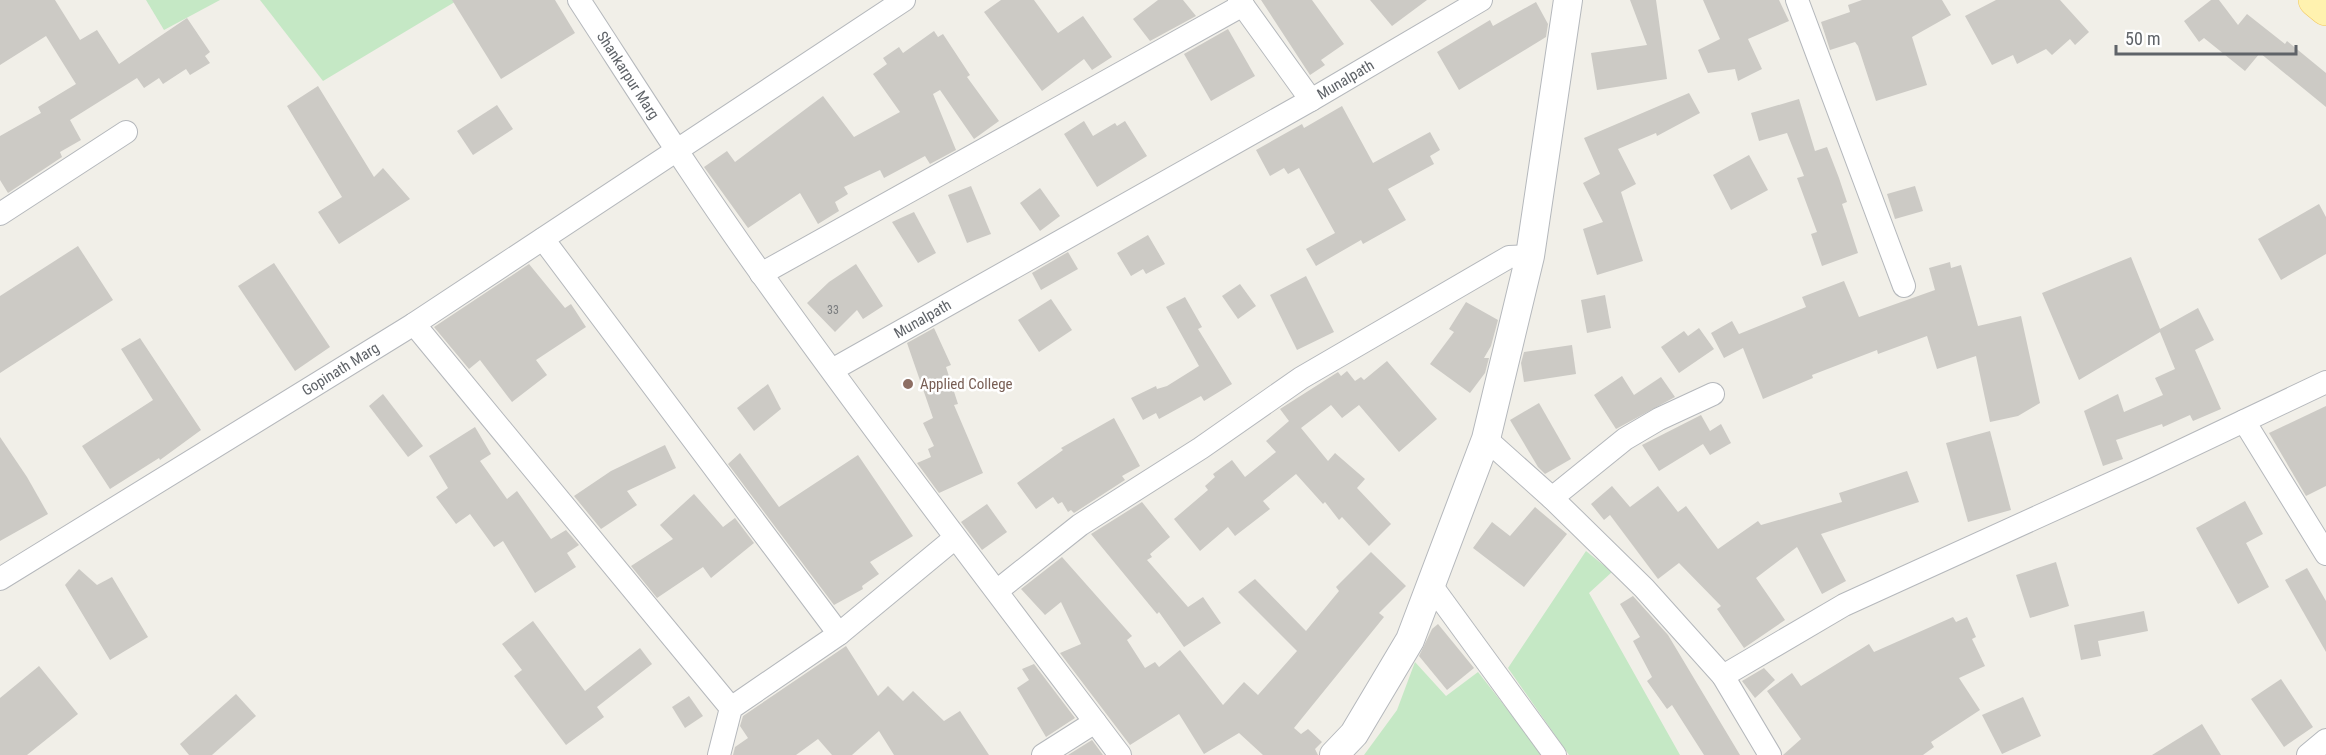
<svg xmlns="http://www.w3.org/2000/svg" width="2326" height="755" font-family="'Roboto Condensed',sans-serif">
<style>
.green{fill:#c5e8c5}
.building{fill:#cccac5}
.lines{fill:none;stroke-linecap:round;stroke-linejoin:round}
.minor-casing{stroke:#b5b8bc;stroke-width:24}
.tertiary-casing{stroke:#b5b8bc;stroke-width:30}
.primary-casing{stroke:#f2c960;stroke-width:34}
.minor{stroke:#fff;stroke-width:22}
.tertiary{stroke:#fff;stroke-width:28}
.primary{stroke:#fff2af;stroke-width:33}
.education-dot{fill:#8d6e63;stroke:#fff;stroke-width:2}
.labels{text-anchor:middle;stroke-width:5;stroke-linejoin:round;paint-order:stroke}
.number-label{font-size:12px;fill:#7a7d7f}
.street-label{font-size:15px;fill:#5f6368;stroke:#fff}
.education-label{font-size:15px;fill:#785e54;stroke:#fff;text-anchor:start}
</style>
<rect width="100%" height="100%" fill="#f1efe8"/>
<g class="green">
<polygon points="146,0 220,0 164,30"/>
<polygon points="260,0 458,0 323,81"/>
<polygon points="1586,551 1612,572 1589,593 1680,755 1569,755 1508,668"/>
<polygon points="1415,662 1446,696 1478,672 1543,755 1364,755 1397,710"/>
</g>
<g class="building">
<polygon points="0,0 55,0 80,40 97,30 119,64 187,18 210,52 205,56 210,63 190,75 186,69 163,84 159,78 144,88 137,78 70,120 81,140 60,152 62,157 8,193 0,180 0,136 41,113 38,107 76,84 46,36 0,65"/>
<polygon points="452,0 555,0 575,33 501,79"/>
<polygon points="1001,0 1034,0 1058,33 1083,16 1112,57 1092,70 1084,59 1042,91 984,12"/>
<polygon points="1158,0 1183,0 1196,16 1150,41 1133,19"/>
<polygon points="1261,0 1312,0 1344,44 1321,60 1325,65 1310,75"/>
<polygon points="1370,0 1427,0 1392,26"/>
<polygon points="1630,0 1656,0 1667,79 1597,90 1591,53 1647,45"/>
<polygon points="1703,0 1779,0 1789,21 1748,39 1762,69 1738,81 1735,69 1708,73 1698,50 1720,39"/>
<polygon points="1862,0 1942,0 1951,15 1912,37 1927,85 1876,101 1858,46 1855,42 1830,50 1821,22 1850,12 1848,5"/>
<polygon points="1996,0 2060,0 2089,32 2075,45 2070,39 2052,55 2046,49 2017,64 2013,55 1992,65 1965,16"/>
<polygon points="2211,0 2219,0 2238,25 2247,14 2285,44 2287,41 2326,73 2326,107 2260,53 2245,71 2204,38 2199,42 2184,21"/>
<polygon points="1536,2 1548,24 1546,37 1459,90 1437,52 1490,20 1493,26"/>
<polygon points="1228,29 1255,76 1211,101 1184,54"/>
<polygon points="934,31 938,37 943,34 970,75 967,77 999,121 974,139 940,90 933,94 956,150 930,164 925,156 884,178 880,170 844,187 848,194 835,202 839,211 818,224 800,193 748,228 704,167 727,151 735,162 823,96 854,137 900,112 873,74 887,64 883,58 899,47 903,53"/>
<polygon points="318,86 374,177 383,168 410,199 339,244 318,212 342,197 287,106"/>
<polygon points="1689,93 1700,113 1657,136 1656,133 1618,149 1636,184 1621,192 1643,261 1597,275 1583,229 1603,222 1583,183 1600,174 1584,138"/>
<polygon points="1799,99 1815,151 1827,147 1839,178 1847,202 1842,204 1858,253 1822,266 1811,234 1817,232 1797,178 1804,176 1787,133 1759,141 1751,113"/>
<polygon points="497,105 513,129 473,155 457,131"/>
<polygon points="1342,106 1373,163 1430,132 1440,150 1430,156 1434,164 1388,189 1406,220 1363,244 1361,240 1316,266 1306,249 1335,233 1299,168 1288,174 1284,168 1270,176 1256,150 1302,124 1304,128"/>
<polygon points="1084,121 1093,136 1115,123 1117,126 1125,121 1147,156 1097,187 1064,134"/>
<polygon points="1749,155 1768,190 1731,210 1713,175"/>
<polygon points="971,186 991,234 967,243 948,195"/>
<polygon points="1915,186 1923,211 1895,219 1887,194"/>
<polygon points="1040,188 1060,216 1040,231 1020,203"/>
<polygon points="2319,204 2326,217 2326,254 2281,280 2258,239"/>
<polygon points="914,212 936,253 918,263 892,222"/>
<polygon points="1148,235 1165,264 1146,274 1143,269 1131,276 1117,253"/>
<polygon points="78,246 113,300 0,373 0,296"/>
<polygon points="1068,252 1078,269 1041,290 1032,273"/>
<polygon points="2131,257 2160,329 2198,308 2214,340 2195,350 2221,409 2193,421 2190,415 2163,427 2162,424 2116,440 2123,459 2103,466 2084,411 2118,394 2124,412 2163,395 2155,378 2175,369 2160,332 2079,380 2042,293"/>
<polygon points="1950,262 1951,268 1961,265 1978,326 2021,316 2040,403 2018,416 1990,422 1976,356 1937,369 1927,336 1878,354 1877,350 1812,375 1813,378 1763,399 1743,348 1724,358 1711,333 1732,321 1739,334 1806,307 1802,297 1844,281 1859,317 1935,290 1929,268"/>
<polygon points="274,263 330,347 295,371 238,286"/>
<polygon points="529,264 565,308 571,304 586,327 536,360 547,375 512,402 480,360 469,369 434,327"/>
<polygon points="856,264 883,306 863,319 857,310 835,332 807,303 829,282"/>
<polygon points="1306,276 1334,332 1297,350 1270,295"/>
<polygon points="1240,284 1256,306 1238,319 1222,296"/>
<polygon points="1605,295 1611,328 1587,333 1581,300"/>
<polygon points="1185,297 1202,327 1198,329 1232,384 1204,401 1201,396 1159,419 1156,413 1143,420 1131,398 1156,386 1157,389 1167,386 1199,366 1166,307"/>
<polygon points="1051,299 1072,330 1039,352 1018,320"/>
<polygon points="1466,302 1498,320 1491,346 1484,358 1489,358 1485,373 1470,393 1430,364 1454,332 1449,329"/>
<polygon points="934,328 951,365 946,367 958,404 954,405 983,473 939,493 917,463 931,457 928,449 934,446 923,423 933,418 907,343"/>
<polygon points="1699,328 1714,349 1679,373 1661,347 1684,331 1688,336"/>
<polygon points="140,338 201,430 160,460 159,458 110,489 82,446 153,400 121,349"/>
<polygon points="1572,345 1576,374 1524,382 1521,363 1524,352"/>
<polygon points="1387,361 1437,419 1399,452 1359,405 1342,418 1331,405 1301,428 1328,461 1335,453 1365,479 1357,488 1391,524 1369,546 1342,517 1339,520 1325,502 1323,504 1296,474 1263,501 1270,509 1235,536 1228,527 1200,551 1174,519 1208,490 1205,486 1215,477 1213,474 1232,460 1245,477 1276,452 1266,441 1289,421 1280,409 1338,372 1341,376 1347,371 1355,381 1361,377 1364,380"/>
<polygon points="1622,376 1634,395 1661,377 1675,397 1616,429 1594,395"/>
<polygon points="768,384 781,409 754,431 737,408"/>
<polygon points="383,394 423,446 408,457 369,406"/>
<polygon points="1539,403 1571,459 1545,474 1538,467 1510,420"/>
<polygon points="2326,406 2326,486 2306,496 2269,433"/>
<polygon points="1701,415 1710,431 1721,424 1731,443 1710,455 1703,444 1659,471 1642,445"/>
<polygon points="1114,418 1140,466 1122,476 1125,480 1074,513 1071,510 1068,512 1062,502 1058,504 1053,497 1036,509 1017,483 1063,450 1061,448"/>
<polygon points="475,427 491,454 480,461 507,499 517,491 551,539 566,530 579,545 567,553 576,567 535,593 503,541 494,547 470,514 456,524 436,497 448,488 429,456"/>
<polygon points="1990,431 2011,510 1968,522 1946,443"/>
<polygon points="0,437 27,477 48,514 0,541"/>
<polygon points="665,445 676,468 627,491 637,505 601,529 574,496 611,471"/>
<polygon points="740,453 779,507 858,455 913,536 870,562 879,574 862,586 863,589 834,605 728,464"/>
<polygon points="1907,471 1919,502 1821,534 1846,581 1822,594 1797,547 1756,578 1785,620 1744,648 1717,609 1721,606 1679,563 1658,579 1610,515 1604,520 1591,504 1612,486 1630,507 1658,486 1678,512 1686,506 1718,549 1758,521 1761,525 1842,502 1839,493"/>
<polygon points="694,494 723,527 735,518 754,543 711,578 703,567 657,598 631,566 673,539 660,525"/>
<polygon points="2245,501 2263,534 2246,543 2269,587 2238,604 2196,528"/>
<polygon points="1142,502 1170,537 1150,554 1152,557 1147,560 1188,607 1203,597 1221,623 1184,647 1159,612 1157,614 1091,534"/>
<polygon points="987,504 1007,532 982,550 961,522"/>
<polygon points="1535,507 1567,534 1524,587 1473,548 1492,522 1510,536"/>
<polygon points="1371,552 1406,586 1379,613 1384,617 1294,728 1301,734 1308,729 1322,742 1315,749 1318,755 1263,755 1239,733 1204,754 1179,714 1130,745 1060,653 1081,644 1061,602 1045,615 1021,589 1062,557 1132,636 1127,640 1145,668 1155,662 1159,667 1180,650 1223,705 1244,682 1258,695 1297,651 1238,592 1255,579 1306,631 1339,591 1336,587"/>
<polygon points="2056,562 2069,606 2030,618 2016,575"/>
<polygon points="2307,568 2326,601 2326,652 2285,580"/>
<polygon points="79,569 97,585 112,577 148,637 110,660 65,585"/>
<polygon points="1633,596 1668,635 1740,755 1704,755 1672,705 1667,709 1647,681 1652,677 1633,641 1640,637 1620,604"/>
<polygon points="2144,611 2148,631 2098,641 2101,656 2081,660 2074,625"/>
<polygon points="1953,617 1956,622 1967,617 1976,637 1972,639 1985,666 1959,678 1980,710 1931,742 1934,747 1923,755 1783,755 1801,739 1767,691 1792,673 1801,686 1869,644 1874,652"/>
<polygon points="533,621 585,691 640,648 652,664 597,707 604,717 566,745 514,676 522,670 502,644"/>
<polygon points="1438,624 1474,668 1447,690 1419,656 1432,629"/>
<polygon points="846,646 878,696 888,686 903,701 913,691 944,721 960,711 989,755 894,755 879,731 852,755 832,755 818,739 796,755 733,755 735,747 748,738 740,726 743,716"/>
<polygon points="1034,664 1075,718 1046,737 1017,688 1029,680 1022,669"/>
<polygon points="39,666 78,714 27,755 0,755 0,698"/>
<polygon points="1764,668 1775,680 1755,698 1742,681"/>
<polygon points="2281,679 2313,727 2284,747 2251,699"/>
<polygon points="236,694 256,716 212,755 189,755 180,744"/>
<polygon points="689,696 703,716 685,728 672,707"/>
<polygon points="2023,697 2041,736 2002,754 1982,715"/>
<polygon points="2202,724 2221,755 2152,755"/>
<polygon points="1092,740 1103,755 1068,755"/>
</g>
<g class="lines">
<g class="minor-casing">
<g id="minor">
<path id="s1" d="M579 0C639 92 698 186 763 276 879 438 1000 596 1120 755"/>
<polyline points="1239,0 1311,100"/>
<polyline points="1797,0 1904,286"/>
<polyline points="0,214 126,132"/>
<polyline points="543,239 839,634"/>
<polyline points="761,274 1243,5"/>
<polyline points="414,324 731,708"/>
<path id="s2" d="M832 370 1311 100 1481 0"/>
<polyline points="2244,421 2326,554"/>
<polyline points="1486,439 1552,498 1644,588 1723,676 1770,755"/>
<polyline points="1552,498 1625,439 1659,419 1713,394"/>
<path id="s3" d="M0 579 414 324 904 0"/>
<polyline points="1431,585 1555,755"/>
<polyline points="998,590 1080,525 1201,448 1301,378 1509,257 1530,256"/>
<polyline points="1723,676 1844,605 2145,468 2326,382"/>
<polyline points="719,755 731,708 839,634 955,538"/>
<polyline points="1043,755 1095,722"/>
<polyline points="2308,755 2326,740"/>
</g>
</g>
<g class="tertiary-casing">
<polyline id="tertiary" points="1334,755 1354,734 1410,640 1486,439 1530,256 1568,0"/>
</g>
<g class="primary-casing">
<polyline id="primary" points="2315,0 2326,9"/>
</g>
<use href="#minor" class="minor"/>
<use href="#tertiary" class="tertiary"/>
<use href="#primary" class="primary"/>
</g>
<circle class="education-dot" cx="908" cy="384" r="6"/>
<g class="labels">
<g class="number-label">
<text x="833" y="314">33</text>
</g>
<g class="street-label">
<text dy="5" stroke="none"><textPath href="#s1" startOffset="90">Shankarpur Marg</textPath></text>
<text dy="5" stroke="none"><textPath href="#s2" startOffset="590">Munalpath</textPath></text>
<text dy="5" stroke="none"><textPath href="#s2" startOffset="104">Munalpath</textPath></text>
<text dy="5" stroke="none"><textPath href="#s3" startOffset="400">Gopinath Marg</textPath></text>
</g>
<g class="education-label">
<text x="920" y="389">Applied College</text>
</g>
</g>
<path d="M2116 45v9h180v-9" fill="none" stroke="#5f6368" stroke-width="3"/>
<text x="2125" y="45" font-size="18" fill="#5f6368" stroke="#ffffff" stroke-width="4.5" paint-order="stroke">50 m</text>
</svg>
